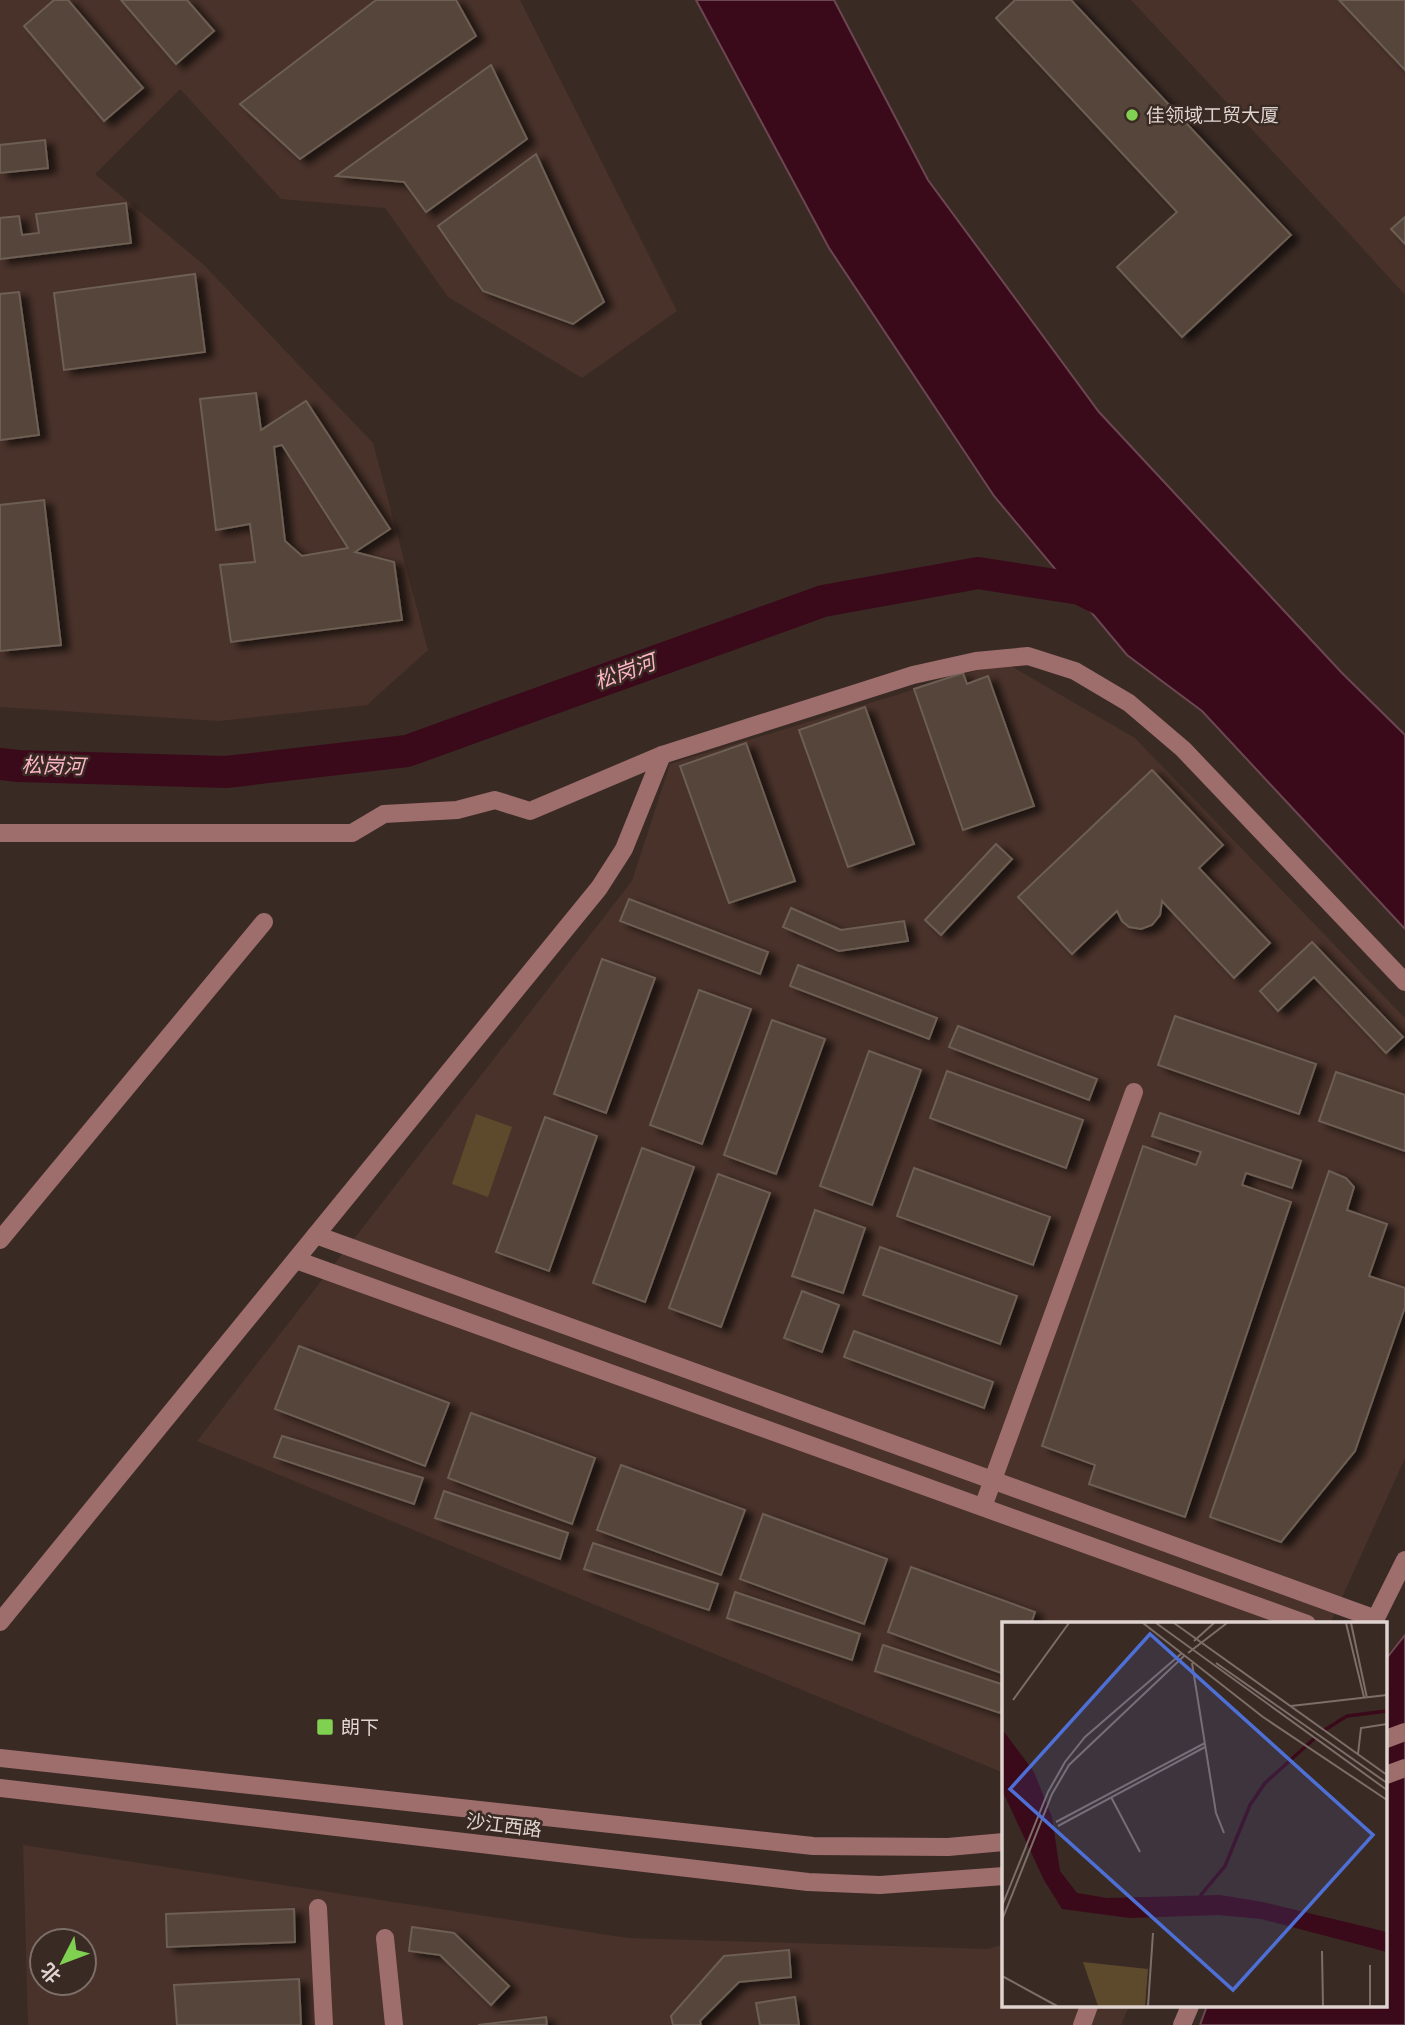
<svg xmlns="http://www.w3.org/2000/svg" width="1405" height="2025" font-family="'Noto Serif','Noto Sans SC',serif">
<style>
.built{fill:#49322a;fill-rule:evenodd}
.green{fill:#5d4a2c}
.water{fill:#3a0a1b;stroke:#6c4751;stroke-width:2}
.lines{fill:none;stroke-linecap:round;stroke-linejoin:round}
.river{stroke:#3a0a1b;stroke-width:32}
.building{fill:#54453a;stroke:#6d5e52;stroke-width:2;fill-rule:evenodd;filter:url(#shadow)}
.minor{stroke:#9e6e6c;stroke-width:18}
.poi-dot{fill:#80d051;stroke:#3a2a24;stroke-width:2.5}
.labels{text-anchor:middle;stroke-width:5;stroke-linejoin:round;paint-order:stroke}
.poi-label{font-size:19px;fill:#dfd4d0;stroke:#3a2a24;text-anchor:start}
.street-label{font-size:19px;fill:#dfd4d0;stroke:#3a2a24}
.water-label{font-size:21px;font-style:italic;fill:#fcb5c6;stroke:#3a2a24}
.inset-river{fill:none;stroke:#3a0a1b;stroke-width:3.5}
.inset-road{fill:none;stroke:#7c6e69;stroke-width:2}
.view{fill:#4e70d6;fill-opacity:0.15;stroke:#4e70d6;stroke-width:3.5}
.inset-edge{fill:none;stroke:#dfd4d0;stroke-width:3.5}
</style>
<defs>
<filter id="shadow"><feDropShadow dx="8" dy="4.5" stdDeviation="3.5" flood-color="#0009"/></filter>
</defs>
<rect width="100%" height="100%" fill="#3a2a24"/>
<g class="built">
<polygon points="0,0 520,0 677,311 582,378 448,297 385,208 281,199 180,89 95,174 204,265 373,443 428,650 367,705 219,721 0,707"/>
<polygon points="1131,0 1405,0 1405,295 1344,228"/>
<polygon points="1004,662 1135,738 1405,1018 1405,1458 1330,1624 1004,1624 1004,1773 197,1441 632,881 670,764"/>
<path d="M23 1845 628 1938 988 1949 1004 1944V2006H1129L1121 2025H28ZM42 1941H84V1983H42Z"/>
</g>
<polygon class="green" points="476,1114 512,1127 488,1197 452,1184"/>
<g class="water">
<polygon points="696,0 834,0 928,180 1099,412 1342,673 1405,735 1405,929 1202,711 1127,655 994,496 829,248"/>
<polygon points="1405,1635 1405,2025 1200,2025 1207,2006 1386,2006 1386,1659"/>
</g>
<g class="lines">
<polyline class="river" points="0,764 18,766 226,772 407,751 823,601 978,573 1080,589 1108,603"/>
</g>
<g class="building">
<polygon points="54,0 68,0 143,88 104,121 24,26"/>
<polygon points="121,0 187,0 214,31 176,64"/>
<polygon points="376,0 456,0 476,36 300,159 240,104"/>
<polygon points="1015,0 1071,0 1291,235 1182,337 1117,267 1177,212 996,18"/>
<polygon points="1339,0 1405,0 1405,70"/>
<polygon points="491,65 527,139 426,212 404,182 336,176"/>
<polygon points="45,140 48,168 0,173 0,145"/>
<polygon points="536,154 604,302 573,324 483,291 438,226"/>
<polygon points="126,203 131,243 0,259 0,218 19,216 22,235 39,233 36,214"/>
<polygon points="1405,217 1405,244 1391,229"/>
<polygon points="195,274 205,352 64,370 54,293"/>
<polygon points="19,292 39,435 0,440 0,294"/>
<path d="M256 393 261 430 306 401 390 529 355 552 394 562 402 620 231 642 220 565 255 562 250 524 216 530 200 399ZM282 445 348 548 302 556 285 541 274 447Z"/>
<polygon points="44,500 61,645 0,651 0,505"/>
<polygon points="963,673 967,684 988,676 1034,806 963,830 914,689"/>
<polygon points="865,707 914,844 848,867 799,730"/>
<polygon points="746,743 795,881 729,903 680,766"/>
<polygon points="1152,770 1223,845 1199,868 1270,943 1234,978 1162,901 1160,915 1152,925 1141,929 1129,927 1122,921 1117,911 1072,954 1018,897"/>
<polygon points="996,844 1012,859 941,935 925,920"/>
<polygon points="629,899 768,952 760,974 620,921"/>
<polygon points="791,908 841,930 904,921 908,941 839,951 783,927"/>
<polygon points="1312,942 1403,1037 1386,1053 1314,977 1278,1011 1260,991"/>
<polygon points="602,959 655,978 606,1113 554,1094"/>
<polygon points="798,965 937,1018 929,1039 790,986"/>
<polygon points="699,990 751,1009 702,1144 650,1125"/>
<polygon points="1175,1016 1316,1064 1299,1114 1158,1065"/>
<polygon points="772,1020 825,1039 776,1174 724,1155"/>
<polygon points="958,1026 1097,1079 1089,1100 949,1047"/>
<polygon points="869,1051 921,1070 872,1205 820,1186"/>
<polygon points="947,1071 1083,1120 1066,1168 930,1118"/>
<polygon points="1336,1072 1405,1095 1405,1151 1319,1121"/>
<polygon points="1160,1113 1301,1161 1292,1188 1246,1173 1242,1185 1291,1202 1185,1517 1089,1484 1095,1465 1042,1446 1143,1146 1196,1165 1201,1152 1152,1136"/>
<polygon points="545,1117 597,1136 549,1271 496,1252"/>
<polygon points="642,1148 694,1167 645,1302 593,1283"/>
<polygon points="914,1168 1050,1217 1033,1265 897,1216"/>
<polygon points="1329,1171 1346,1178 1354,1187 1347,1210 1387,1224 1369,1276 1405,1288 1405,1307 1355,1451 1281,1542 1210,1517"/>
<polygon points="718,1174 770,1193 721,1327 669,1308"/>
<polygon points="815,1210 865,1228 843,1293 792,1276"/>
<polygon points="880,1247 1017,1296 1000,1344 863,1295"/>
<polygon points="802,1291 839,1305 822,1352 784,1338"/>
<polygon points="854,1331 993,1382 984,1408 844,1357"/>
<polygon points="299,1346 449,1403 425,1466 275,1409"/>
<polygon points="471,1413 595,1458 572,1524 448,1478"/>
<polygon points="282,1436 423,1478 414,1504 274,1457"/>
<polygon points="621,1465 745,1510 721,1575 597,1530"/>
<polygon points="444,1491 568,1533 560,1559 435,1518"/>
<polygon points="763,1514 887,1559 864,1624 740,1579"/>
<polygon points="593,1543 718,1584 709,1610 584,1569"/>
<polygon points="911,1567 1035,1612 1031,1624 1004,1624 1004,1674 888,1632"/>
<polygon points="735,1592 860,1634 852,1660 727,1618"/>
<polygon points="883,1645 1004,1685 1004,1699 1000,1713 875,1671"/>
<polygon points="294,1909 295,1942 167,1947 166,1914"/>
<polygon points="412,1927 454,1933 509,1986 491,2005 440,1955 409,1951"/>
<polygon points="789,1950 791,1977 739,1982 700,2021 701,2025 673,2025 671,2016 724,1956"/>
<polygon points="299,1979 301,2025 177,2025 174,1985"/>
<polygon points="795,1997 799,2025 760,2025 756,2003"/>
<polygon points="546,2017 547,2025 478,2025"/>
</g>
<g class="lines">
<g class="minor">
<polyline points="0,833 352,833 384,814 457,810 495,800 530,811 662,755 913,675 976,661 1028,656 1075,671 1129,703 1183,749 1405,982"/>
<polyline points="316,1235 1376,1619"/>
<polyline points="0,1240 264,922"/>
<polyline points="296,1260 1307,1624"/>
<polyline points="983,1507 1134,1092"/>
<polyline points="0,1622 599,888 624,849 662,755"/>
<polyline points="1373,1624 1405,1560"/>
<polyline points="1386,1739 1405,1732"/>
<polyline points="0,1758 813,1846 948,1847 1004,1842"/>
<polyline points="1386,1775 1405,1768"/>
<polyline points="0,1788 808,1882 880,1885 1004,1876"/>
<polyline points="318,1908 324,2025"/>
<polyline points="385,1938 394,2025"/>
<polyline points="1082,2025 1089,2006"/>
<polyline points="1182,2025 1190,2006"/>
</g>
</g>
<g class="poi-dot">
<circle cx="1132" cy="115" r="7"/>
<rect x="316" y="1718" width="18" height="18" rx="3.5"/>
</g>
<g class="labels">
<g class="poi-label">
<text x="1146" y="122">佳领域工贸大厦</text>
<text x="341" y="1734">朗下</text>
</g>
<g class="street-label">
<text transform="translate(504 1825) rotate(7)" y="7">沙江西路</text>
</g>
<g class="water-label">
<text transform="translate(625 672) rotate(-20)" y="7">松岗河</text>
<text transform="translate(53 766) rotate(2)" y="7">松岗河</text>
</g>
</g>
<g transform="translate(1002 1622)">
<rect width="385" height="385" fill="#3a2a24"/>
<path d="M81 340 146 347 143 384H96Z" fill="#5d4a2c"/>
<path d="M0 107 32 150 50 195 58 249 75 271 105 276 218 273 261 280 385 310V330L259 297 216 293 128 296 60 287 42 258 0 168Z" fill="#3a0a1b"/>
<path class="inset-river" d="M321 109 345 94 385 89M198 274 223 244 248 183 263 161 314 115"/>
<path class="inset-road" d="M141 1 261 95 385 178M154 1 385 168M172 1 385 153M344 1 362 75M349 1 365 76M192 19 212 1M186 31 225 1M190 41 214 191 222 211M214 41 385 161M11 78 67 1M289 84 385 73M356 132 359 106 385 102M109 175 138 230M54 200 203 121M56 204 203 125M0 284 46 170 63 140 83 115 180 31M0 298 50 172 67 143 182 34M320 329 321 384M368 343V384M0 354 55 384M146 384 151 311"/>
<path class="view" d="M148 12 371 213 231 368 8 167Z"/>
<rect width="385" height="385" class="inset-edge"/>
</g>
<g transform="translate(63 1962) rotate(228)"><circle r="33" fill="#3a2a24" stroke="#7c6e69" stroke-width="2"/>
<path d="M0-5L12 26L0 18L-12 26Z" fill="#80d051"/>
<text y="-10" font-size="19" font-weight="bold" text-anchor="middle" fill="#dfd4d0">北</text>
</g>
</svg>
